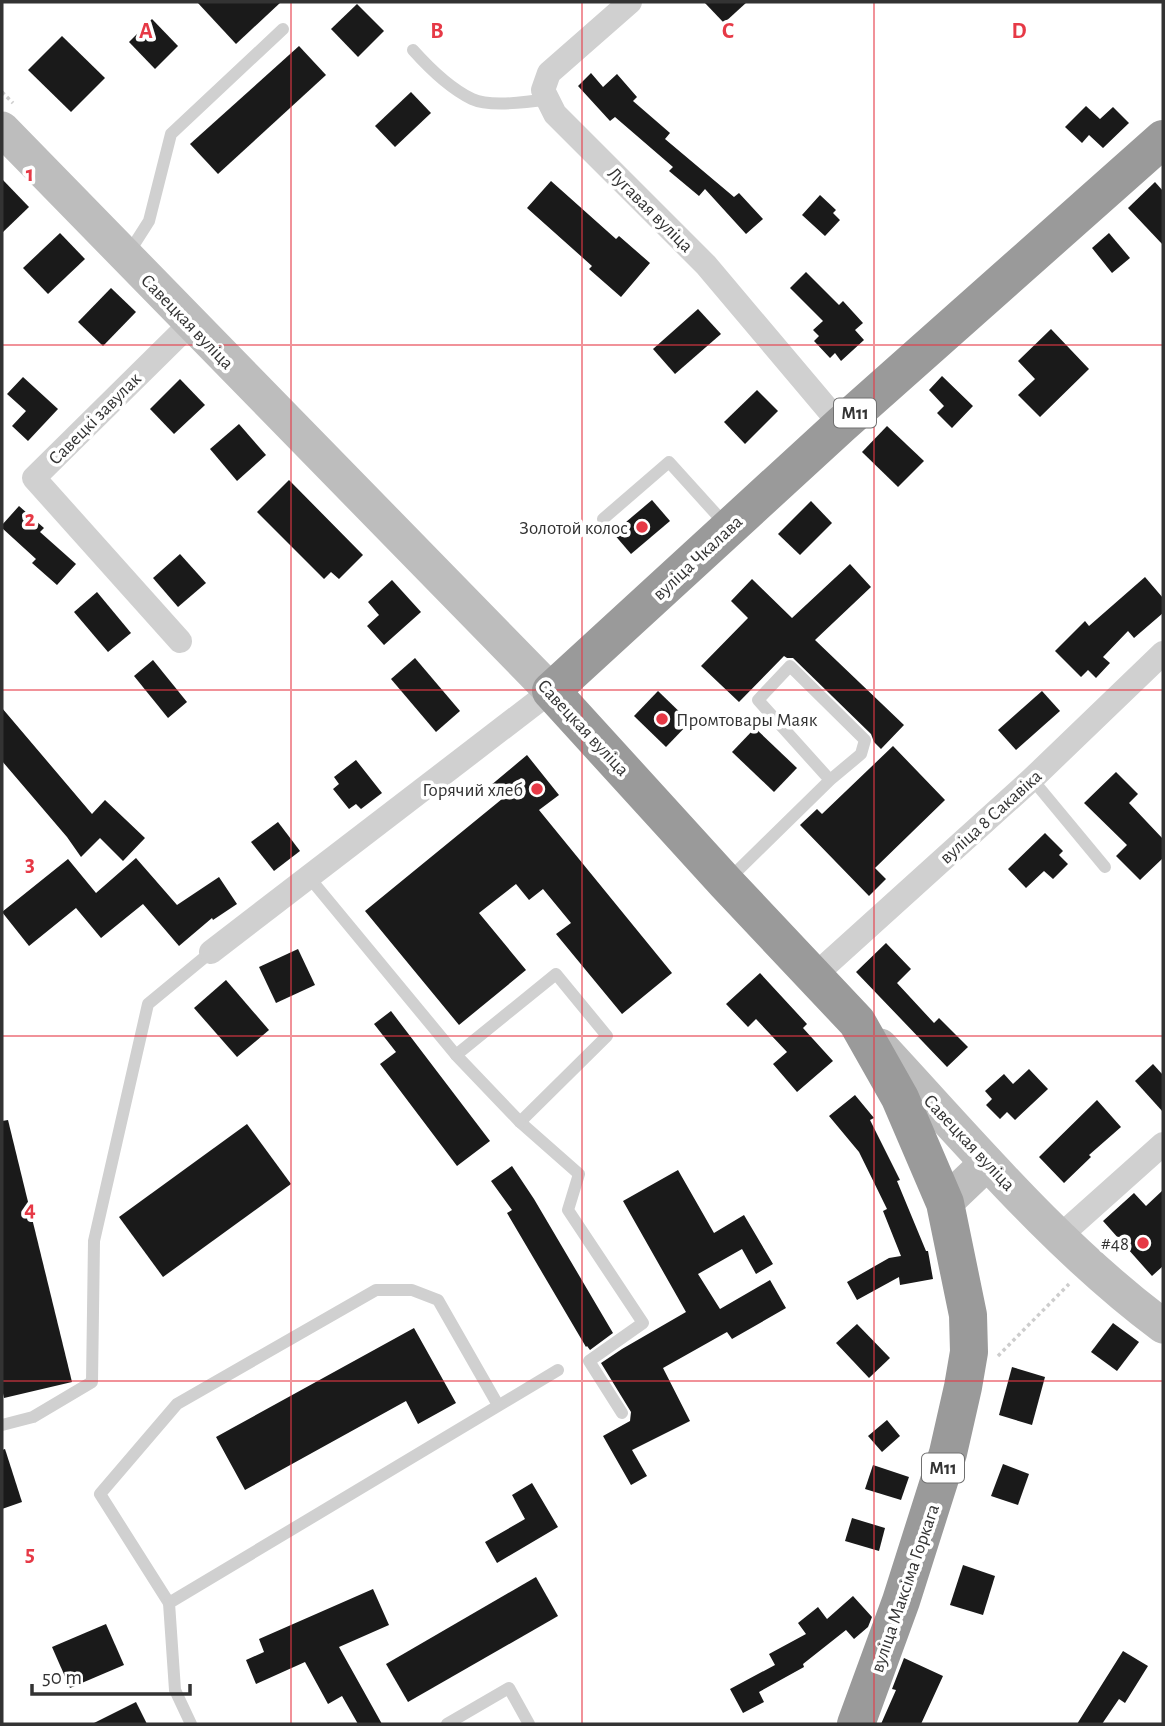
<svg xmlns="http://www.w3.org/2000/svg" width="1165" height="1726" font-family="'Alegreya Sans',sans-serif">
<style>
.building{fill:#1a1a1a}
.lines{fill:none;stroke-linecap:round;stroke-linejoin:round}
.path{stroke:#cdcdcd;stroke-width:3.5;stroke-dasharray:3.5 3.5;stroke-linecap:butt}
.lane{stroke:#d0d0d0;stroke-width:12}
.street{stroke:#d0d0d0;stroke-width:24}
.secondary{stroke:#bdbdbd;stroke-width:35}
.highway{stroke:#9a9a9a;stroke-width:38}
.grid{fill:none;stroke:#e63946;stroke-width:2;stroke-opacity:0.55}
.poi-dot{fill:#e63946;stroke:#fff;stroke-width:2.5}
.labels{text-anchor:middle;stroke-width:7;stroke-linejoin:round;paint-order:stroke}
.shield{fill:#fff;stroke:#707070;stroke-width:2}
.shield-label{font-size:18px;font-weight:bold;fill:#333}
.street-label{font-size:19px;fill:#333;stroke:#fff}
.poi-label{font-size:19px;fill:#333;stroke:#fff;text-anchor:end}
.grid-label{font-size:23px;text-anchor:middle;font-weight:bold;fill:#e63946;stroke:#fff;stroke-width:7;stroke-linejoin:round;paint-order:stroke}
</style>
<rect width="100%" height="100%" fill="#fff"/>
<g class="building">
<polygon points="197,2 281,2 236,44"/>
<polygon points="704,2 747,2 724,23"/>
<polygon points="357,4 384,31 358,57 331,29"/>
<polygon points="152,19 178,46 155,69 129,42"/>
<polygon points="62,36 105,78 71,112 28,70"/>
<polygon points="299,46 326,75 218,174 190,144"/>
<polygon points="591,73 603,87 617,74 637,97 633,101 670,133 665,139 734,197 739,193 763,219 746,234 705,189 699,196 669,171 673,167 615,117 610,121 578,86"/>
<polygon points="411,92 431,113 395,147 375,126"/>
<polygon points="1086,106 1100,119 1113,107 1129,123 1103,148 1089,135 1082,143 1065,127"/>
<polygon points="2,179 29,207 2,233"/>
<polygon points="551,181 616,239 619,236 650,263 621,297 589,269 592,266 527,208"/>
<polygon points="1155,182 1163,191 1163,245 1128,208"/>
<polygon points="820,195 836,210 833,213 840,220 825,236 802,215"/>
<polygon points="60,233 85,259 48,294 23,268"/>
<polygon points="1109,233 1130,258 1112,273 1092,248"/>
<polygon points="806,272 839,305 843,301 863,323 855,330 864,340 841,361 835,353 830,358 814,341 819,336 813,330 823,321 790,288"/>
<polygon points="111,288 136,312 103,346 78,322"/>
<polygon points="698,309 721,334 675,374 653,349"/>
<polygon points="1051,329 1089,369 1040,417 1018,395 1035,379 1018,361"/>
<polygon points="942,376 973,406 952,428 937,413 944,406 929,390"/>
<polygon points="23,377 58,409 28,441 12,426 26,411 7,394"/>
<polygon points="180,379 205,405 174,434 150,409"/>
<polygon points="757,390 778,411 745,444 724,422"/>
<polygon points="239,424 266,455 237,481 210,449"/>
<polygon points="887,426 924,461 898,487 862,452"/>
<polygon points="289,480 363,555 339,579 331,572 324,579 257,512"/>
<polygon points="652,500 670,521 631,554 613,533"/>
<polygon points="811,501 832,523 800,555 778,534"/>
<polygon points="19,506 44,528 40,532 76,564 57,585 32,563 36,559 2,528 2,525"/>
<polygon points="180,554 206,583 178,607 153,578"/>
<polygon points="850,564 871,587 815,640 904,725 881,749 874,742 871,734 793,658 787,658 784,656 739,702 701,666 748,618 731,601 752,579 792,618"/>
<polygon points="1145,577 1163,598 1163,613 1134,638 1128,631 1103,657 1110,663 1096,678 1088,670 1081,677 1055,651 1085,621 1089,626"/>
<polygon points="392,580 421,612 384,645 367,626 379,615 368,602"/>
<polygon points="97,592 131,633 108,652 74,612"/>
<polygon points="415,658 460,711 436,732 391,679"/>
<polygon points="153,660 187,702 168,718 134,676"/>
<polygon points="658,691 690,722 666,747 634,716"/>
<polygon points="1042,691 1060,711 1016,750 998,730"/>
<polygon points="2,708 92,814 105,800 145,838 123,861 100,838 81,857 67,837 2,761"/>
<polygon points="755,728 797,768 774,792 732,752"/>
<polygon points="893,746 945,800 875,868 886,879 869,896 800,825 817,809 822,814"/>
<polygon points="527,755 559,795 539,810 672,973 622,1014 556,934 571,923 543,889 529,900 516,884 479,913 526,970 459,1025 365,911 502,799 490,786"/>
<polygon points="356,760 382,793 361,809 356,804 349,809 333,789 339,784 334,777"/>
<polygon points="1116,772 1138,794 1129,803 1163,839 1163,858 1140,880 1116,856 1127,845 1084,803"/>
<polygon points="278,822 300,851 274,871 251,842"/>
<polygon points="1045,833 1063,851 1059,855 1068,864 1053,879 1044,871 1026,888 1008,869"/>
<polygon points="136,858 177,905 219,877 237,904 213,920 212,918 179,946 143,904 101,938 76,908 29,946 2,912 68,859 96,893"/>
<polygon points="886,943 911,969 897,983 934,1023 939,1018 968,1047 947,1067 856,972"/>
<polygon points="298,949 315,985 276,1003 259,967"/>
<polygon points="760,973 807,1024 803,1028 833,1061 797,1092 773,1064 787,1052 756,1019 748,1027 726,1004"/>
<polygon points="226,980 269,1030 237,1057 194,1008"/>
<polygon points="391,1011 490,1141 457,1166 380,1064 396,1052 374,1024"/>
<polygon points="1153,1064 1163,1075 1163,1112 1135,1081"/>
<polygon points="1029,1069 1048,1089 1015,1120 1007,1112 1000,1119 986,1105 992,1099 985,1091 1004,1074 1013,1084"/>
<polygon points="855,1095 874,1118 870,1120 900,1180 897,1181 926,1251 928,1251 933,1279 900,1285 899,1277 857,1300 847,1282 889,1258 901,1256 883,1211 887,1209 859,1152 829,1116"/>
<polygon points="1097,1100 1121,1127 1089,1155 1091,1157 1064,1183 1039,1157"/>
<polygon points="8,1120 72,1382 4,1398 2,1389 2,1121"/>
<polygon points="247,1124 291,1184 163,1277 119,1217"/>
<polygon points="512,1166 534,1199 613,1333 590,1350 587,1346 586,1347 507,1213 512,1210 491,1181"/>
<polygon points="678,1170 714,1233 744,1215 773,1264 756,1274 742,1249 698,1274 720,1309 770,1280 786,1308 732,1339 727,1332 663,1368 690,1421 632,1450 647,1476 631,1485 603,1436 630,1421 631,1412 601,1363 622,1349 686,1312 623,1201"/>
<polygon points="1163,1190 1163,1266 1152,1276 1103,1221 1134,1193 1146,1206"/>
<polygon points="1113,1323 1139,1342 1117,1371 1091,1352"/>
<polygon points="857,1324 890,1358 869,1378 836,1343"/>
<polygon points="414,1328 456,1403 418,1424 406,1401 245,1490 216,1437"/>
<polygon points="1012,1367 1045,1377 1032,1425 999,1415"/>
<polygon points="887,1420 900,1436 882,1452 868,1436"/>
<polygon points="5,1449 22,1502 2,1509 2,1450"/>
<polygon points="1003,1464 1029,1474 1018,1505 991,1496"/>
<polygon points="873,1465 909,1477 901,1500 865,1489"/>
<polygon points="532,1483 558,1527 497,1563 485,1542 525,1519 512,1495"/>
<polygon points="852,1518 885,1528 879,1551 845,1541"/>
<polygon points="963,1565 995,1576 983,1615 950,1605"/>
<polygon points="536,1577 558,1616 408,1702 386,1664"/>
<polygon points="373,1589 389,1625 339,1647 382,1724 358,1724 342,1696 328,1704 305,1662 256,1684 246,1660 264,1652 259,1639"/>
<polygon points="853,1596 872,1617 868,1627 854,1639 846,1630 803,1664 804,1667 759,1692 764,1702 743,1713 730,1689 775,1665 769,1654 806,1634 798,1623 818,1607 827,1619"/>
<polygon points="106,1624 124,1665 70,1688 52,1647"/>
<polygon points="1123,1651 1148,1666 1125,1703 1119,1699 1102,1724 1077,1724"/>
<polygon points="904,1658 943,1676 921,1724 881,1724 896,1690 892,1689"/>
<polygon points="136,1702 147,1724 92,1724"/>
</g>
<g class="lines">
<g class="path">
<polyline points="2,92 13,103"/>
<polyline points="998,1356 1069,1284"/>
</g>
<g class="lane">
<path d="M413 50C430 69 449 88 472 99 489 107 529 102 548 99"/>
<polyline points="128,254 149,221 171,134 283,29"/>
<polyline points="603,519 669,462 726,525"/>
<polyline points="1032,779 1105,867"/>
<polyline points="308,876 456,1055 556,974 607,1036 520,1122 579,1174 568,1210 643,1323 589,1361 622,1413"/>
<polyline points="728,880 830,780 861,754 865,740 790,666 758,700 830,780"/>
<polyline points="456,1055 520,1122"/>
<polyline points="2,1425 33,1417 92,1382 94,1241 148,1004 211,952"/>
<polyline points="169,1603 100,1494 177,1404 376,1290 412,1290 438,1300 498,1405"/>
<polyline points="191,1724 175,1690 169,1603 558,1370"/>
<polyline points="447,1724 509,1688 529,1724"/>
</g>
<g class="street">
<polyline points="630,2 549,73 543,90 555,114 706,265 841,425"/>
<polyline points="180,641 34,478 190,324"/>
<polyline points="211,952 551,691"/>
<polyline points="814,976 1032,779 1163,653"/>
<polyline points="1060,1236 1163,1144"/>
</g>
<g class="secondary">
<polyline points="2,129 551,691"/>
<path d="M880 1046C970 1143 1057 1247 1163 1326"/>
<polyline points="945,1203 987,1163"/>
</g>
<polyline class="highway" points="856,1724 901,1601 948,1453 963,1387 969,1352 968,1315 945,1203 900,1098 857,1022 726,883 551,691 841,425 1163,139"/>
</g>
<path class="grid" d="M291 2V1724M582 2V1724M874 2V1724M2 345H1163M2 690H1163M2 1036H1163M2 1381H1163"/>
<g class="poi-dot">
<circle cx="642" cy="527" r="7"/>
<circle cx="662" cy="719" r="7"/>
<circle cx="537" cy="789" r="7"/>
<circle cx="1143" cy="1243" r="7"/>
</g>
<g class="labels">
<g class="shield">
<rect x="834" y="398.5" width="42" height="29" rx="5"/>
<rect x="922" y="1453.5" width="42" height="29" rx="5"/>
</g>
<g class="shield-label">
<text x="855" y="419">М11</text>
<text x="943" y="1474">М11</text>
</g>
<g class="street-label">
<text transform="translate(651 209) rotate(45)" y="7">Лугавая вуліца</text>
<text transform="translate(188 321) rotate(46)" y="7">Савецкая вуліца</text>
<text transform="translate(94 418) rotate(-45)" y="7">Савецкі завулак</text>
<text transform="translate(697 557) rotate(-43)" y="7">вуліца Чкалава</text>
<text transform="translate(584 727) rotate(47)" y="7">Савецкая вуліца</text>
<text transform="translate(990 816) rotate(-42)" y="7">вуліца 8 Сакавіка</text>
<text transform="translate(970 1142) rotate(47)" y="7">Савецкая вуліца</text>
<text transform="translate(904 1588) rotate(-71)" y="7">вуліца Максіма Горкага</text>
</g>
<g class="poi-label">
<text x="628" y="534">Золотой колос</text>
<text x="676" y="726" text-anchor="start">Промтовары Маяк</text>
<text x="523" y="796">Горячий хлеб</text>
<text x="1129" y="1250">#48</text>
</g>
</g>
<g class="grid-label">
<text x="146" y="38">A</text>
<text x="437" y="38">B</text>
<text x="728" y="38">C</text>
<text x="1019" y="38">D</text>
<text x="30" y="181">1</text>
<text x="30" y="526">2</text>
<text x="30" y="871">3</text>
<text x="30" y="1216">4</text>
<text x="30" y="1561">5</text>
</g>
<rect width="1165" height="1726" fill="none" stroke="#333333" stroke-width="7"/>
<path d="M32 1684v10h158v-10" fill="none" stroke="#333333" stroke-width="3.5"/>
<text x="42" y="1684" font-size="21" fill="#333333" stroke="#ffffff" stroke-width="5" paint-order="stroke">50 m</text>
</svg>
